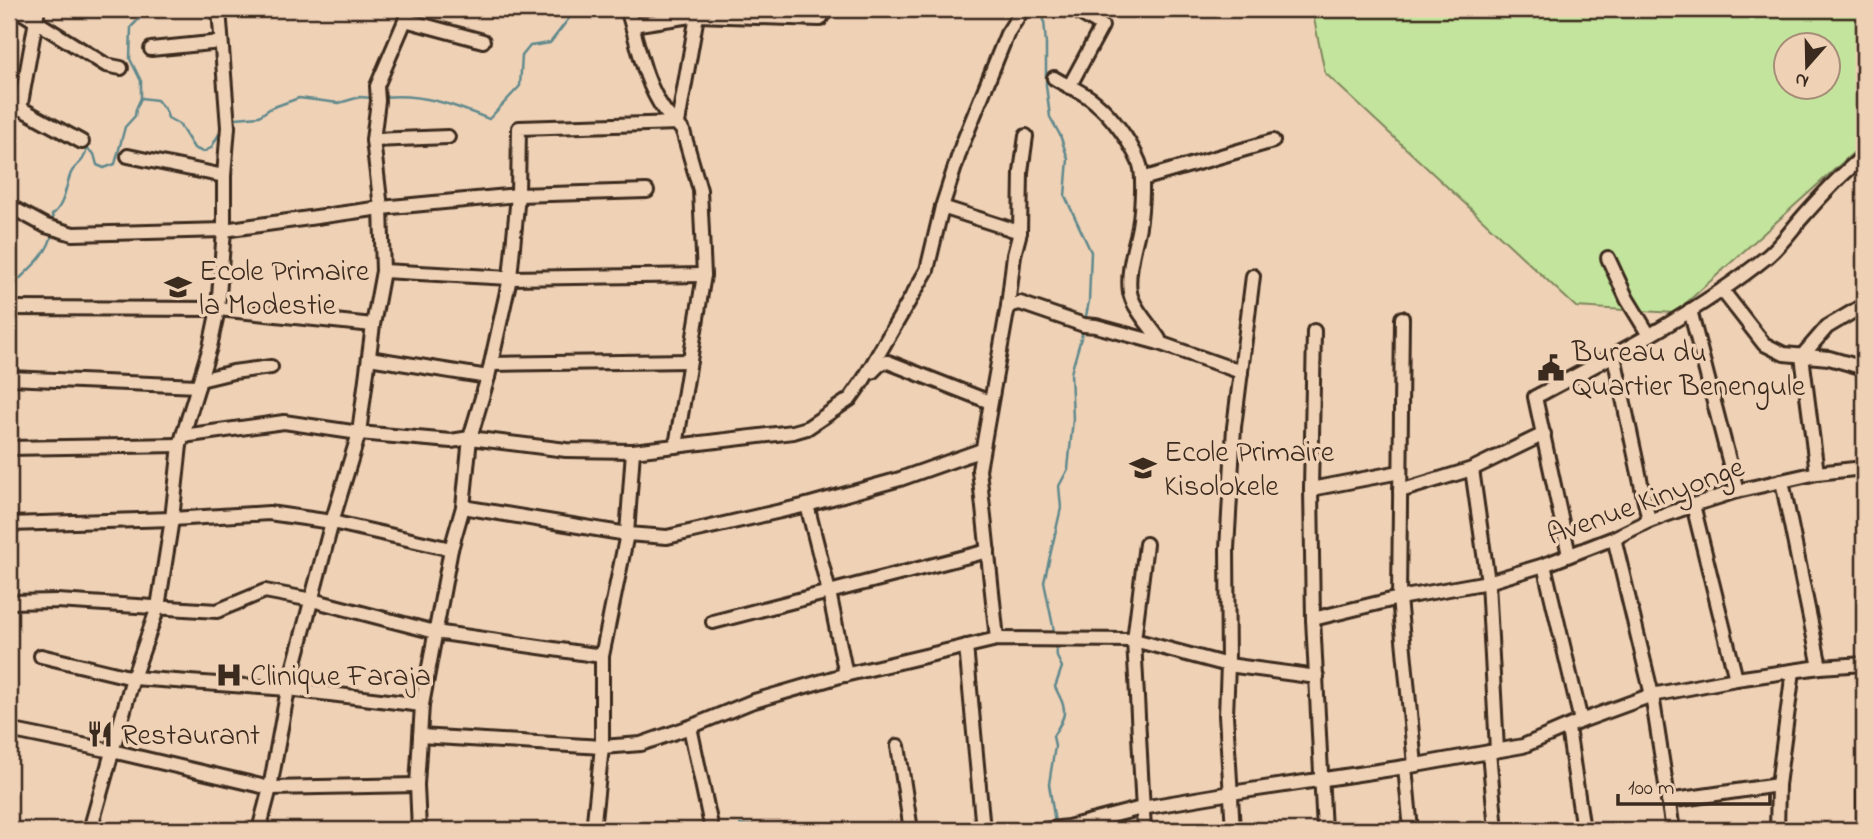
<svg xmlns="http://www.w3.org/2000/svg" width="1873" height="839" font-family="'Indie Flower',sans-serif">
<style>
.grass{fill:#c3e49c;stroke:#7f875d;stroke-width:2;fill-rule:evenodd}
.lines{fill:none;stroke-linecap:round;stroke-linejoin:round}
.stream{stroke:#60898c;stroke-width:2.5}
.minor-casing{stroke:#3b2a1e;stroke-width:18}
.minor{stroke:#efd1b6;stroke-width:12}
.labels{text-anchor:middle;stroke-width:7;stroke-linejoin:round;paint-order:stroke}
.poi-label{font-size:30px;fill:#3b2a1e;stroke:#efd1b6;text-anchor:start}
.street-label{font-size:30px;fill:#3b2a1e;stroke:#efd1b6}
</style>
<rect width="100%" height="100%" fill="#efd1b6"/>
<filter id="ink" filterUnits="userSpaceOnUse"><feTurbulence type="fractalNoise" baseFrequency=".0143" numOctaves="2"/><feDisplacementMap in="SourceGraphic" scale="14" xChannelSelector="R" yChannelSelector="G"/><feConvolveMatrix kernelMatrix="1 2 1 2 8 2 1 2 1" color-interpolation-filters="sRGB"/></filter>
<g filter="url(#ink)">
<path class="grass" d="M1312 9H1864V143L1675 313 1576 307 1325 73ZM1786 46H1828V88H1786Z"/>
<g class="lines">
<g class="stream">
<polyline points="76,9 79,13 91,9"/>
<polyline points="1043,9 1046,44 1046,85 1050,117 1060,135 1068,159 1065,196 1091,252 1089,301 1085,321"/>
<path d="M383 97C423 93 453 105 489 119L520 86 522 56 530 46 550 43 570 17 569 9"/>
<polyline points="141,98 157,100 166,111 168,118 179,124 194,148 203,152 211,148 222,129"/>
<polyline points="232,121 236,118 259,116 271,108 299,98 339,103 360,97 373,98"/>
<path d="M54 223 52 215C65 205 65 187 71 173 75 164 83 165 87 149L94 154 97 165 104 168 115 164 125 127 135 116 136 109 141 98V81L130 59 131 27 139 19V9"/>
<path d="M9 285 14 284C27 271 50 253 52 233"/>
<polyline points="1055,636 1044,582 1061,508 1059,486 1068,469 1073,419 1071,373 1083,331"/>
<path d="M1055 823 1049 784 1055 746 1053 736C1068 713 1067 711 1055 687L1062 667 1057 657 1056 642"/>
<polyline points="740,825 769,826 775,830"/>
</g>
<g class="minor-casing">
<g id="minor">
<polyline points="16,9 106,65 121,68"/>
<path d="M627 9C638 42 643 80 664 110 670 118 677 123 683 131L700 190 704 275 676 446"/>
<polyline points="405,20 483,41"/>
<polyline points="632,25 698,15 820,19 827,9"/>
<polyline points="151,49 221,42"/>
<path d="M1054 78C1067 86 1084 92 1095 102 1112 116 1130 141 1139 162 1145 176 1141 221 1137 236 1133 252 1125 283 1132 299 1137 312 1151 327 1159 339V343"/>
<polyline points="1069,87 1102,26 1073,9"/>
<polyline points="9,102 82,142"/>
<polyline points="20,109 38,9"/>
<polyline points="678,123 698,10"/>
<polyline points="373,140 448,137"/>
<polyline points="128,156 224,176"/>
<polyline points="1142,179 1273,141"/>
<polyline points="9,206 46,226 73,234 224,230 381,208 518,195 647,191"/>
<polyline points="942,207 1020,232"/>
<polyline points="1608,258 1627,299 1649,335"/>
<polyline points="383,271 510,278 704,275"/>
<polyline points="1722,290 1764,344 1784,354 1829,358 1864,368"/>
<polyline points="1008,306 1020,303 1084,325 1096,326 1159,343 1241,372"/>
<polyline points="9,308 218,309 373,325"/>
<polyline points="1690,310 1737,491"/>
<polyline points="1402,318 1399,598 1415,765"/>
<polyline points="1314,331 1311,489 1313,619 1324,830"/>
<polyline points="1614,356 1649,521"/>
<polyline points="369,358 488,377"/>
<polyline points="491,364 690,361"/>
<polyline points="872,372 881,363 888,362 990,402"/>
<polyline points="9,378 198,386"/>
<polyline points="200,380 233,372 271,367"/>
<polyline points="183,436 284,422 359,433 451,441 470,438 566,450 633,451 793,432 807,428 850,399 864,379 927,270 942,207 962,145 1007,34 1023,9"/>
<polyline points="9,448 180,445"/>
<polyline points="1472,469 1488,582 1497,750"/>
<polyline points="1817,473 1802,356 1827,327 1864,305"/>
<polyline points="1782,481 1820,667"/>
<polyline points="1311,489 1400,472"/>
<polyline points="1400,491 1472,469 1544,434"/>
<polyline points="807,505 829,592 846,675"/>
<polyline points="1693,505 1736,679"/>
<polyline points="463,507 627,534 667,537 807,505 900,479 982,450"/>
<polyline points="9,524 172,519 269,513 332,522 451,549"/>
<polyline points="1614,538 1652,695 1673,830"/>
<path d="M1569 555 1535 397C1615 355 1697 313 1768 256 1780 246 1790 232 1800 220 1820 197 1840 175 1864 156"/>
<polyline points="1544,565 1581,721"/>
<polyline points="9,602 57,601 217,611 265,591 312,600 435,632 602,656"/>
<polyline points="1313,619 1399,598 1488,582 1544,565 1614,538 1649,521 1693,505 1737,491 1817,473 1864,468"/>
<polyline points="713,622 988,551"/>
<polyline points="997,639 979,470 1008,306 1014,255 1020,232 1021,172 1026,136"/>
<polyline points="966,646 983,830"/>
<polyline points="41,656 133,678 288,689 422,705"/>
<polyline points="690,727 712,830"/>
<polyline points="1568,728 1583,830"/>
<polyline points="9,730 112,751 270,788 417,785"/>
<polyline points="420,736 602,747 641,744 690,727 751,702 840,676 997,639 1134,640 1228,665 1317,677"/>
<polyline points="898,746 911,830"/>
<polyline points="1489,752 1496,830"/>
<polyline points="1405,767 1411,830"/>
<polyline points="1668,801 1778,785"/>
<polyline points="90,830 133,678 158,607 172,519 180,445 210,347 218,309 224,230 224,176 228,127 219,9"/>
<polyline points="259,830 270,788 288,689 332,522 359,433 373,325 383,271 381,208 373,140 378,101 377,86 410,9"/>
<polyline points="419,830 417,785 422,705 451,549 463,507 470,438 488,377 510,278 518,195 519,128 678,123"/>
<polyline points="593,830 602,747 602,656 627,534 633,451"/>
<polyline points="1042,830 1068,827 1142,808 1231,793 1405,767 1523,746 1581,721 1652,695 1736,679 1820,667 1864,664"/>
<polyline points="1144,830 1134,640 1146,544"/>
<polyline points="1233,830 1226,715 1228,665 1227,549 1234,427 1253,276"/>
<polyline points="1777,830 1778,785 1793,671"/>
<polyline points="1864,830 1864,791"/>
</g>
</g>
<use href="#minor" class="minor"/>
</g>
</g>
<defs>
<g id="school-bare" transform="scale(2.1)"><path d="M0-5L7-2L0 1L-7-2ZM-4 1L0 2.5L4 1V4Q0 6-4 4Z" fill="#3b2a1e" stroke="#efd1b6" stroke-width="2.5" paint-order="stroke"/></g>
<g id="civic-bare" transform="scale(2.1)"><path d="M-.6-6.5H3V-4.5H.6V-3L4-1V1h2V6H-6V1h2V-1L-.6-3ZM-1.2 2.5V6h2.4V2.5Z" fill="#3b2a1e" stroke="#efd1b6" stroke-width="2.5" paint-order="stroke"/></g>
<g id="hospital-bare" transform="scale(2.1)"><path d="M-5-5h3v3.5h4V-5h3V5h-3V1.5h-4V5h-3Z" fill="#3b2a1e" stroke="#efd1b6" stroke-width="2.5" paint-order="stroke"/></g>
<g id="restaurant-bare" transform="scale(2.1)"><path d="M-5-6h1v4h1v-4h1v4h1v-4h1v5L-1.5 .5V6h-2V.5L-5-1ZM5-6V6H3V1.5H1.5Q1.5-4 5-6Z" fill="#3b2a1e" stroke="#efd1b6" stroke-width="2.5" paint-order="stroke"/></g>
</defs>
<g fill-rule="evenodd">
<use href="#school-bare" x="178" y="287"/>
<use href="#civic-bare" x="1551" y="368"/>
<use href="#school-bare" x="1143" y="468"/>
<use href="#hospital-bare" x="229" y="675"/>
<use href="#restaurant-bare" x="100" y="734"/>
</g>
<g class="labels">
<g class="poi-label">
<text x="199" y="280">Ecole Primaire<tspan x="199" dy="34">la Modestie</tspan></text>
<text x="1572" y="361">Bureau du<tspan x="1572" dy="34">Quartier Benengule</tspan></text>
<text x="1164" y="461">Ecole Primaire<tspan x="1164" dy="34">Kisolokele</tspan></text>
<text x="250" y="685">Clinique Faraja</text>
<text x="121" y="744">Restaurant</text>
</g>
<g class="street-label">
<text transform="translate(1645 500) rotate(-20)" y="10">Avenue Kinyonge</text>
</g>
</g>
<rect width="1873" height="839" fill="none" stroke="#efd1b6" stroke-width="35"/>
<rect x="18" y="18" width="1838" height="804" fill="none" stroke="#3b2a1e" stroke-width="2.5" filter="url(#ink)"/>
<g transform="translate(1807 66) rotate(200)"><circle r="33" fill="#efd1b6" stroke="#a78e79" stroke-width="2"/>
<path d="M0-5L12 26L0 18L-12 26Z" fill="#3b2a1e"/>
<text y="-10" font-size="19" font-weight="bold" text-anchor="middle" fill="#3b2a1e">N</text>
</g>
<path d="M1618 794v10h152v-10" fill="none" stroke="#3b2a1e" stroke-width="3.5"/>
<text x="1628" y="794" font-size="21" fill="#3b2a1e" stroke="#efd1b6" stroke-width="5" paint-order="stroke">100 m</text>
</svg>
